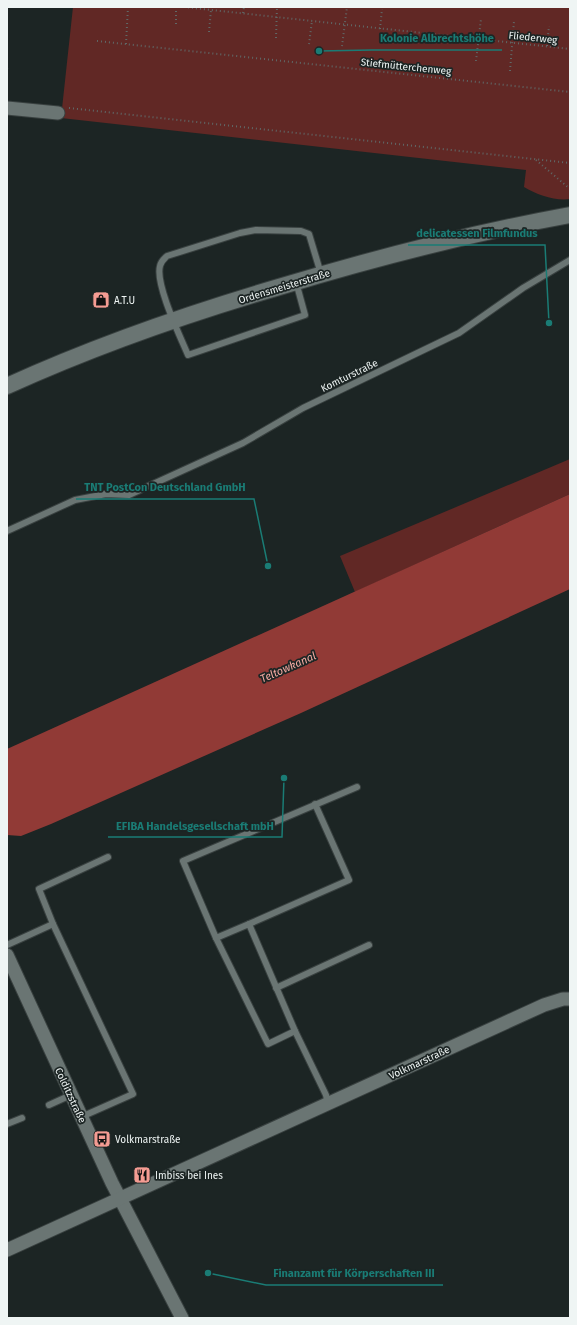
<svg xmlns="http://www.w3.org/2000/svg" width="577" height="1325" font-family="'Fira Sans',sans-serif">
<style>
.green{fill:#612825}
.water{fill:#913a36}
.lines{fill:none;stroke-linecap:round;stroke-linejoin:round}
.service-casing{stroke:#394140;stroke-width:8}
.minor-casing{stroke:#394140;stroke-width:15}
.tertiary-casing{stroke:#394140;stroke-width:18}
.path{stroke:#606867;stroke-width:2;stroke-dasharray:1 3;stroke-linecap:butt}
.service{stroke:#6a7573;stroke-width:6}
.minor{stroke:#6a7573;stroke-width:13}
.tertiary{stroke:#6a7573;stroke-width:16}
.labels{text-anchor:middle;stroke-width:3.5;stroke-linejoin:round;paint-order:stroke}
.street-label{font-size:10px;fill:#eff5f4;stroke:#1c2524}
.poi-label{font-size:10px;fill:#eff5f4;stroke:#1c2524;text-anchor:start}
.water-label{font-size:11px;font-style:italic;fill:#f4aaa2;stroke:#1c2524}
.leader{fill:none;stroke:#1a7c75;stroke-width:1.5}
.callout-dot{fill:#1a7c75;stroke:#1c2524;stroke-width:1.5}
.callout-label{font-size:11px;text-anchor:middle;font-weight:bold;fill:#1a7c75;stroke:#1c2524;stroke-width:3.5;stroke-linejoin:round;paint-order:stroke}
</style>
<rect width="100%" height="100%" fill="#1c2524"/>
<g class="green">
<path d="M73 7H570V199C555 201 537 195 524 187L526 170 61 118Z"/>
<polygon points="570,459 570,494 355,592 340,556"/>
</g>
<polygon class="water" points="570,494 570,589 301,713 51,824 21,836 7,835 7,749"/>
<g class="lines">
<g class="service-casing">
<g id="service">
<path d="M296 282 305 315 188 355C180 336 155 284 160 266 161 261 164 259 167 256L240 233 256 230 301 231 309 234 321 274"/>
<polyline points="7,531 75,500 106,494 129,495 243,443 303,408 459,333 523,288 570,260"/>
<polyline points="53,924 133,1094 81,1117"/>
<polyline points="249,924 349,880 315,804"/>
<polyline points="216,938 268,1044 295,1031"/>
<polyline points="7,945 53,924 39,889 108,857"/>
<polyline points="276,988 369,945"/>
<polyline points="328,1104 326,1095 295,1031 249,924 216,938 183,861 357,787"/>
<polyline points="49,1105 71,1095"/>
<polyline points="7,1124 22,1118"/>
</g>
</g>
<g class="minor-casing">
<g id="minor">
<polyline points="7,108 58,113"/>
<polyline points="7,955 112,1183 182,1318"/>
<polyline points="7,1250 544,1005 563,999 570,999"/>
</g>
</g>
<g class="tertiary-casing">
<path id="tertiary" d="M7 386C95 346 187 314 279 287 375 258 472 233 570 215"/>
</g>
<g class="path">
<polyline points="184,7 570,49"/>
<polyline points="243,13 244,7"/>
<polyline points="176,24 176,7"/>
<polyline points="380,29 382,9"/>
<polyline points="209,32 211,10"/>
<polyline points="276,38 277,7"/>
<polyline points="97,41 570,92"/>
<polyline points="126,44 128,7"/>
<polyline points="309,44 312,21"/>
<polyline points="342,46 347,7"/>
<polyline points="547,46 549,26"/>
<polyline points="476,61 481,19"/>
<polyline points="7,69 10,70"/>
<polyline points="510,71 514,21"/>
<polyline points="69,108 570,163"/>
<polyline points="536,160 570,189"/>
</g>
<use href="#service" class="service"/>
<use href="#minor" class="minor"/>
<use href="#tertiary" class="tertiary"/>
</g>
<defs>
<g id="shop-square" transform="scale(0.9)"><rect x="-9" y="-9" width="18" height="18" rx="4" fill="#f59c93" stroke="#1c2524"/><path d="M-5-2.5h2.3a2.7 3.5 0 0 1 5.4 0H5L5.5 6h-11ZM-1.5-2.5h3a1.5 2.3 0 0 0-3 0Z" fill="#111"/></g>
<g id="bus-square" transform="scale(0.9)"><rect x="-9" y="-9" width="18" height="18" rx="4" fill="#f59c93" stroke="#1c2524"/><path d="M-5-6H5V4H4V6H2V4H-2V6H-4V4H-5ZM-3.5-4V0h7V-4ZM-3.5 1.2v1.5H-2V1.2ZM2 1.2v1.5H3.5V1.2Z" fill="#111"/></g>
<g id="restaurant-square" transform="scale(0.9)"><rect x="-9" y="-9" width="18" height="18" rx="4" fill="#f59c93" stroke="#1c2524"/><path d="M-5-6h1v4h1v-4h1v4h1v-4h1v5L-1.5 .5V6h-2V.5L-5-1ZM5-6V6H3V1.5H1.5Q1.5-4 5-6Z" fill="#111"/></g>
</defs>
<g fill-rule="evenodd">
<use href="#shop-square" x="101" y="300"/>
<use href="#bus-square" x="102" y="1139"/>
<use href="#restaurant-square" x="142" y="1175"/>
</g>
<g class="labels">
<g class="street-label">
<text transform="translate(533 37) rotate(6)" y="4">Fliederweg</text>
<text transform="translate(406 66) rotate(6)" y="4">Stiefmütterchenweg</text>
<text transform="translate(284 286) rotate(-17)" y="4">Ordensmeisterstraße</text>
<text transform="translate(349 375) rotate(-26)" y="4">Komturstraße</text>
<text transform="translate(419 1062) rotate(-25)" y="4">Volkmarstraße</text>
<text transform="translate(71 1095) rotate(65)" y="4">Colditzstraße</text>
</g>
<g class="poi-label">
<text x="114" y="304">A.T.U</text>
<text x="115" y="1143">Volkmarstraße</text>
<text x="155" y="1179">Imbiss bei Ines</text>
</g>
<g class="water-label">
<text transform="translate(288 667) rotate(-24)" y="4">Teltowkanal</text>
</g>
</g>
<path class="leader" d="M319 51L372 50H502M549 323L545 245H408M268 566L254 499H76M284 778L282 837H108M208 1273L266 1285H443"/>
<g class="callout-dot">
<circle cx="319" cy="51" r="4"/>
<circle cx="549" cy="323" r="4"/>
<circle cx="268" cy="566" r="4"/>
<circle cx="284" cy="778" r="4"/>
<circle cx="208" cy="1273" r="4"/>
</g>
<g class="callout-label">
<text x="437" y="42">Kolonie Albrechtshöhe</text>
<text x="477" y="237">delicatessen Filmfundus</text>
<text x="165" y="491">TNT PostCon Deutschland GmbH</text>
<text x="195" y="830">EFIBA Handelsgesellschaft mbH</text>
<text x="354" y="1277">Finanzamt für Körperschaften III</text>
</g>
<rect width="577" height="1325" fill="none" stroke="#eff5f4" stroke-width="16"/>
</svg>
